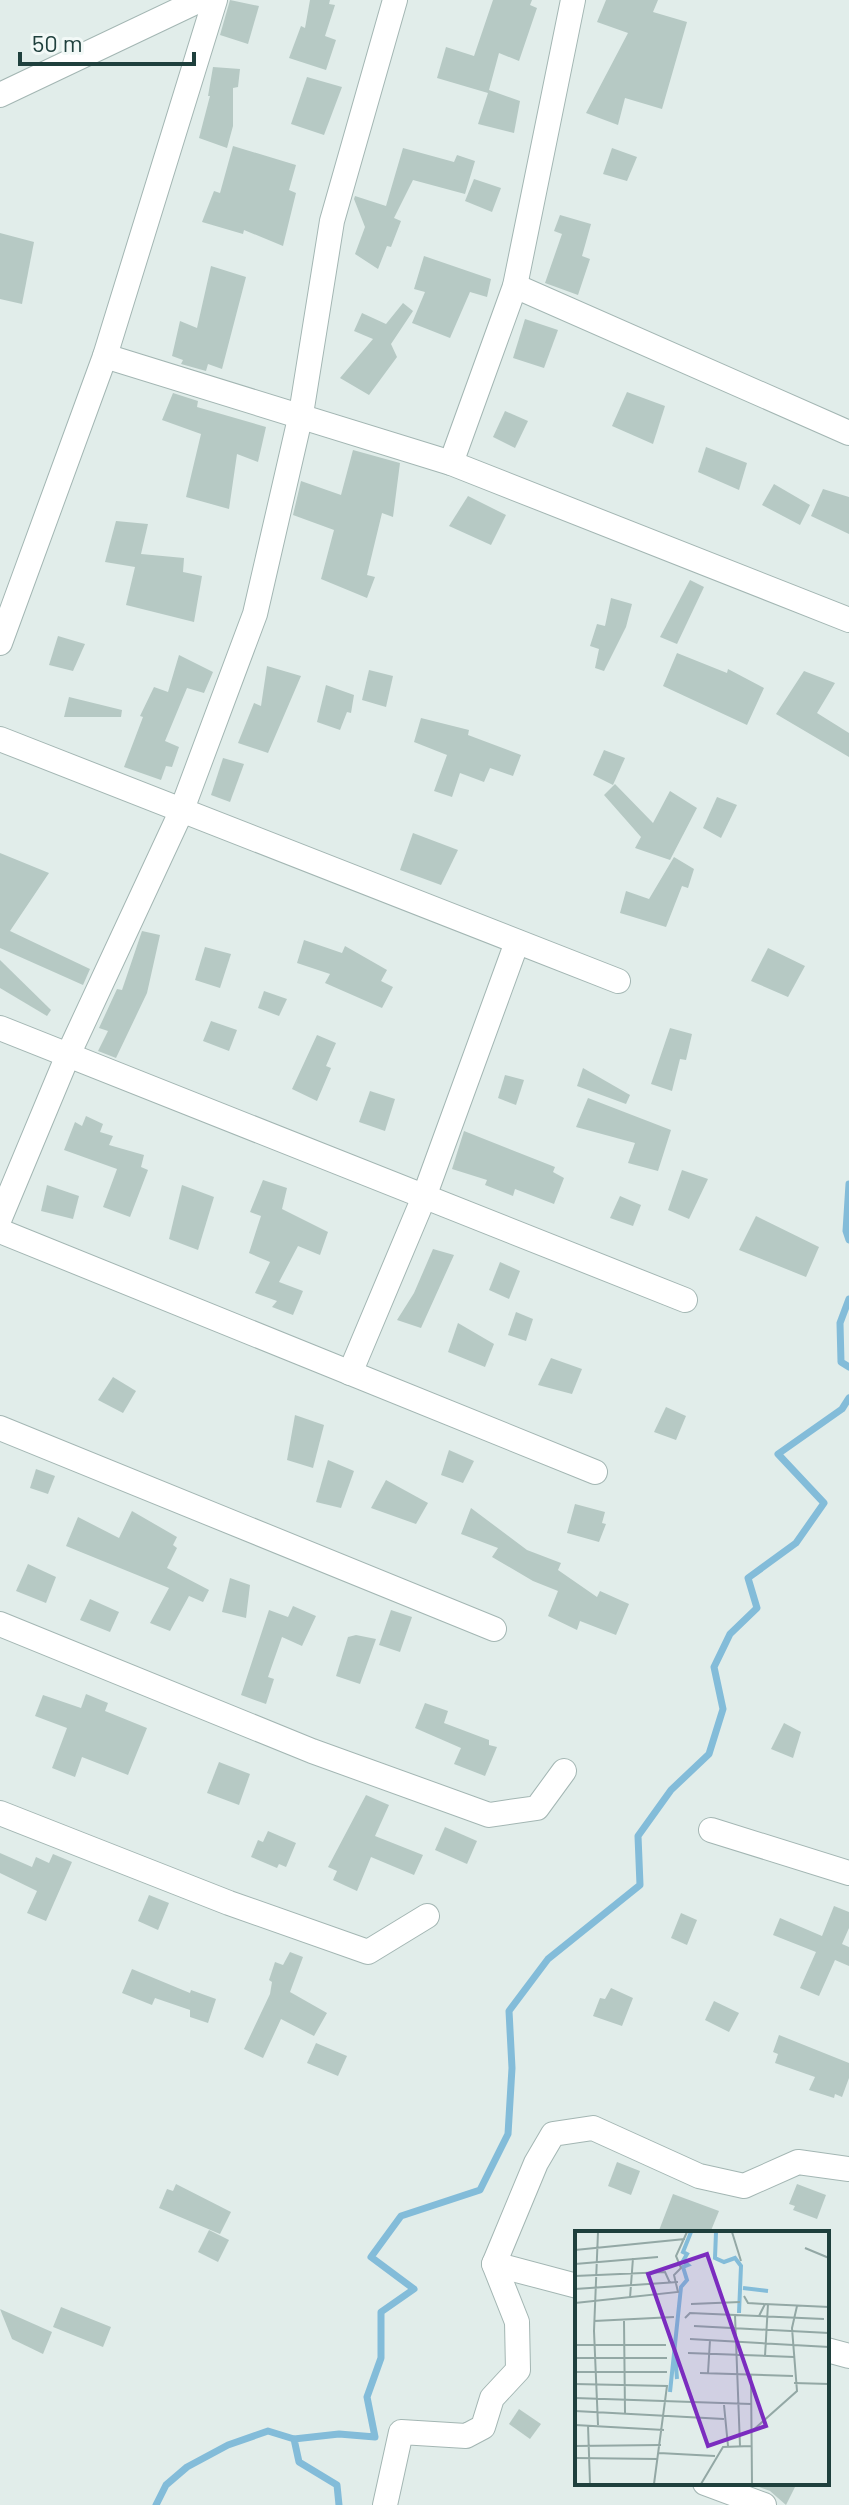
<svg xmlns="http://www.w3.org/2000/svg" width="849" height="2505" font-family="Barlow,sans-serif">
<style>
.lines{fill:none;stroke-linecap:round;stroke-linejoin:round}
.stream{stroke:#83bcd9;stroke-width:7}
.building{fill:#b6c9c4}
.street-casing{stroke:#a3b6b3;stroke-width:26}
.street{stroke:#fff;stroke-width:24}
.inset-river{fill:none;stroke:#83bcd9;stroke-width:4}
.inset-road{fill:none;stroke:#93a8a5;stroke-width:2}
.view{fill:#7b2cbf;fill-opacity:0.15;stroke:#7b2cbf;stroke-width:4}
.inset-edge{fill:none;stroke:#1f403d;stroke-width:4}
</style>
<rect width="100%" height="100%" fill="#e1edea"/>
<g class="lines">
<g class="stream">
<polyline points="849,1184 846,1231 849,1240"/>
<polyline points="849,1299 840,1323 841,1362 849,1367"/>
<polyline points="156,2505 166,2485 187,2467 228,2445 268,2431 294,2439"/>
<polyline points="339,2505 337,2485 299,2462 294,2439 339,2434 375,2437 367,2397 381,2358 381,2312 414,2289 371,2257 401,2216 480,2190 508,2134 512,2068 509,2011 548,1959 640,1885 638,1836 671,1790 709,1754 723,1709 714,1667 730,1634 757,1608 748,1578 796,1543 824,1503 778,1454 842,1409 849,1398"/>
</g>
</g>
<g class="building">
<polygon points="230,0 259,6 248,44 220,35"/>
<polygon points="310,0 330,0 329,4 335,5 325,36 336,40 326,70 289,58 301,26 305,28"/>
<polygon points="493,0 532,0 530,5 537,8 519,61 499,53 489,90 520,101 514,133 478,124 488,93 437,78 446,47 474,56"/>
<polygon points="606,0 658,0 653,12 687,22 662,109 625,98 618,125 586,113 628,33 597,22"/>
<polygon points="213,67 240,69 238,87 233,88 233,126 227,148 199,138 210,96 208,96"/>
<polygon points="307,77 342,87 324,135 291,124"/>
<polygon points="233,146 296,165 289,190 296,193 283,246 244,230 243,234 202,222 214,191 220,193"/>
<polygon points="403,148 454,162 457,155 475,161 465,194 413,180 394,218 401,221 391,247 387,246 378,269 355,254 365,227 354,199 355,196 386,206"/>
<polygon points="612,148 637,157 627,181 603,174"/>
<polygon points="474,179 501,188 492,212 465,201"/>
<polygon points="560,215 591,224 582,256 590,259 578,295 545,283 562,234 554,231"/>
<polygon points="0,233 34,242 22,304 0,299"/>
<polygon points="424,256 491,279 487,297 470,292 450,338 412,323 425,292 414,289"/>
<polygon points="211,266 246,277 222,369 208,364 206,371 181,364 183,360 172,356 180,321 197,328"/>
<polygon points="403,303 413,311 391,344 397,357 369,395 340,378 373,339 354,331 362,313 386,324"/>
<polygon points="525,319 558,330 544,368 513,358"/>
<polygon points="627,392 665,406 653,444 612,426"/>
<polygon points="173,393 198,401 197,407 266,427 258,462 237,454 229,509 186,497 201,434 162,420"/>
<polygon points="505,411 528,421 515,448 493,437"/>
<polygon points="706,447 747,463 739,490 698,472"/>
<polygon points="353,450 400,463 393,517 382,513 367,575 375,577 367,598 321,579 334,530 293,515 301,481 341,495"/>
<polygon points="774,484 810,505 800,525 762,505"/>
<polygon points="823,489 849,497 849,534 811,516"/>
<polygon points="468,496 506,515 491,545 449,526"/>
<polygon points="116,521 148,524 141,554 184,558 183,572 202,576 194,622 126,605 135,567 105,562"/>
<polygon points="690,580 704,587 677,644 660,637"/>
<polygon points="611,598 632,604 626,627 604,671 595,668 599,649 590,646 597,624 605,626"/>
<polygon points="58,636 85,644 73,671 49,665"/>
<polygon points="677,653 727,673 728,669 764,688 747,725 663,686"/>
<polygon points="179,655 213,672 204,693 187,688 165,741 179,747 172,767 166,766 161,780 124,767 143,717 140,716 154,687 168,692"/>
<polygon points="267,666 301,676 268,753 238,743 254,703 261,706"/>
<polygon points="369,670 393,676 386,707 362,700"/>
<polygon points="804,671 835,683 817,713 849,733 849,757 776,714"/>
<polygon points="326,685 354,695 351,713 347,712 340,730 317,722"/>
<polygon points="69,697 122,710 121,717 64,717"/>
<polygon points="421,718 469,730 468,735 521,755 513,776 490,768 484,782 460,773 452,797 434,791 447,755 414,742"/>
<polygon points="604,750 625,758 613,785 593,775"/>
<polygon points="223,758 244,764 230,802 211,795"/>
<polygon points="615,784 653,823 670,791 697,808 670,860 635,848 641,837 604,795"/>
<polygon points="717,797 737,805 721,838 703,828"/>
<polygon points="413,833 458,850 441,885 400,870"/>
<polygon points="0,853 49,873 10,931 90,969 83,985 0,948"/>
<polygon points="674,857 694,869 688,888 682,886 666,927 620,913 626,891 649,899"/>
<polygon points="142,931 160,935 147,993 116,1058 98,1051 108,1031 99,1028 117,989 122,990"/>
<polygon points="304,940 342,953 345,946 387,970 381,981 393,987 382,1008 325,983 330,974 297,963"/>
<polygon points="205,947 231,954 220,988 195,980"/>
<polygon points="768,948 805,966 788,997 751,981"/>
<polygon points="0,960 51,1010 47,1016 0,988"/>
<polygon points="264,991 287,999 279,1016 258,1008"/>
<polygon points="211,1021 237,1030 229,1051 203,1041"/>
<polygon points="670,1028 692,1034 686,1060 680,1059 672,1091 651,1084"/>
<polygon points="317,1035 336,1043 326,1066 331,1068 317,1101 292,1089"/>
<polygon points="583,1068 630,1095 626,1104 577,1086"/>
<polygon points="505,1075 524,1080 516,1105 498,1098"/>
<polygon points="370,1091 395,1099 385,1131 359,1122"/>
<polygon points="588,1098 671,1130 658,1171 628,1163 635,1143 576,1127"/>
<polygon points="86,1116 103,1124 100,1132 113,1136 109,1145 144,1155 141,1167 148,1170 130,1217 103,1207 117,1169 64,1150 75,1122 82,1126"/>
<polygon points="464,1131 555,1167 553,1172 564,1178 554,1204 515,1189 513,1196 485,1185 487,1180 452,1169"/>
<polygon points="682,1170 708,1179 689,1219 668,1210"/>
<polygon points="263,1180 287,1188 282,1209 328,1232 320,1255 298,1246 279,1282 303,1291 293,1315 272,1307 277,1301 255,1293 270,1262 249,1253 261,1216 250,1212"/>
<polygon points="47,1185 79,1196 73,1219 41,1211"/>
<polygon points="182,1185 214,1197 198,1250 169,1239"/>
<polygon points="620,1196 641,1205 633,1226 610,1218"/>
<polygon points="756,1216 819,1247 806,1277 739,1250"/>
<polygon points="433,1249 454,1255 421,1328 397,1320 414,1293"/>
<polygon points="500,1262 520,1271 509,1299 489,1290"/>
<polygon points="516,1312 533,1319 526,1341 508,1335"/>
<polygon points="458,1323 494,1344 485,1367 448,1352"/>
<polygon points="551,1358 582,1369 572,1394 538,1385"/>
<polygon points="113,1377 136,1391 123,1413 98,1400"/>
<polygon points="666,1407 686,1416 676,1440 654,1432"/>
<polygon points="295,1415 324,1425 313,1468 287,1460"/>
<polygon points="449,1450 474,1461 463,1483 441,1475"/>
<polygon points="328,1460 354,1471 341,1508 316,1502"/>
<polygon points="36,1469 55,1476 48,1494 30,1488"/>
<polygon points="386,1480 428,1503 416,1524 371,1508"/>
<polygon points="575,1504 605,1512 602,1523 606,1524 599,1542 567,1533"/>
<polygon points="471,1508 527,1550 561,1563 558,1570 597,1597 600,1591 629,1604 616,1635 580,1621 577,1630 548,1616 558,1591 533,1581 492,1557 498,1548 461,1534"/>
<polygon points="132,1511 177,1537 173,1545 177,1548 167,1568 209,1590 203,1602 189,1596 170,1631 150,1623 169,1588 66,1546 78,1517 119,1538"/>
<polygon points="28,1564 56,1577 46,1603 16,1591"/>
<polygon points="230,1578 250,1585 246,1618 222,1612"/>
<polygon points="90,1599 119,1612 110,1632 80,1620"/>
<polygon points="293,1606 316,1616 302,1646 282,1637 268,1677 274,1679 266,1704 241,1695 269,1610 288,1617"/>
<polygon points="391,1610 412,1617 400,1652 379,1645"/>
<polygon points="356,1635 376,1639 360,1684 336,1676 348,1637"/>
<polygon points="86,1694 108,1703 105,1711 147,1728 128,1775 82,1757 75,1777 52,1768 67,1728 35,1716 43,1695 81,1708"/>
<polygon points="425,1703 448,1711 444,1723 489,1740 489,1745 497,1747 485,1776 454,1764 461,1748 415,1728"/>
<polygon points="784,1723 801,1732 793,1758 771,1749"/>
<polygon points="219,1762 250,1774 239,1805 207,1793"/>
<polygon points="366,1795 389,1805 375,1836 423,1855 414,1875 371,1857 357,1891 333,1880 337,1871 328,1867"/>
<polygon points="445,1827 477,1841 467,1864 435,1850"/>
<polygon points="268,1831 296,1843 286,1867 279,1864 277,1868 251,1857 258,1840 263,1842"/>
<polygon points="0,1853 32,1867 36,1857 49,1863 53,1854 72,1862 46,1921 27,1913 37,1891 0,1873"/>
<polygon points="149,1895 169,1903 158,1930 138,1921"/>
<polygon points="834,1906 849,1912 849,1928 842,1944 849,1947 849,1966 835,1960 819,1996 800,1988 816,1952 773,1935 780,1918 822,1936"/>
<polygon points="681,1913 697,1920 687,1945 671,1938"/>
<polygon points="290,1952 303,1957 290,1992 327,2013 314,2036 281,2019 263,2058 244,2049 270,1994 272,1982 269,1980 275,1962 283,1965"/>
<polygon points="132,1969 190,1993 191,1990 216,1999 208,2023 190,2017 190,2010 155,1998 152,2005 122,1993"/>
<polygon points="611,1988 633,1998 622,2026 593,2016 600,1998 605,1999"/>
<polygon points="714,2001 739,2013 729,2032 705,2020"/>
<polygon points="779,2035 849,2063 849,2078 842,2097 835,2094 834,2098 809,2090 815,2077 775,2063 778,2054 773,2052"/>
<polygon points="316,2043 347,2056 338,2076 307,2063"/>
<polygon points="617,2162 640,2171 631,2195 608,2186"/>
<polygon points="176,2184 231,2212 220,2234 159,2208 167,2189 173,2191"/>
<polygon points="797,2184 826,2195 817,2219 793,2210 795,2206 789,2204"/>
<polygon points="673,2194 719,2211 710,2233 658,2233"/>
<polygon points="209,2230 229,2240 218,2262 198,2252"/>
<polygon points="61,2307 111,2327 103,2347 53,2327"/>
<polygon points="0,2309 52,2332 43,2354 12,2339"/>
<polygon points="519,2409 541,2424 530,2439 509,2424"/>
<polygon points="748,2483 797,2483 786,2505 770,2491"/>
</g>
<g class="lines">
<g class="street-casing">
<g id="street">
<polyline points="0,95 200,0"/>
<polyline points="515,286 849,433"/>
<polyline points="105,356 451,463 849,620"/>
<polyline points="451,463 515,286 573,0"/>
<polyline points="0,643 105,356 215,0"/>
<polyline points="0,739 618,981"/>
<polyline points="0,1028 685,1300"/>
<polyline points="0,1218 68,1055 181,812 255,614 301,414 332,221 395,0"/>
<polyline points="0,1231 595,1472"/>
<polyline points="350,1373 424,1197 517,942"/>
<polyline points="0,1428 494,1629"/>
<polyline points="0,1624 312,1751 489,1815 537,1808 564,1771"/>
<polyline points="0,1813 229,1903 368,1952 427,1916"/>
<polyline points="711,1830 849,1873"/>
<polyline points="494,2264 577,2286"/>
<polyline points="827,2350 849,2356"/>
<polyline points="705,2483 764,2505"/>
<polyline points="385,2505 401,2432 466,2436 483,2427 492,2398 518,2370 517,2322 494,2264 536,2163 553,2134 593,2128 699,2176 744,2186 798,2162 849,2169"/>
</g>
</g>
<use href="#street" class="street"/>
</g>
<g transform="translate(575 2231)">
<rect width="254" height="254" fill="#e1edea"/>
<path class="inset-river" d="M141 1 140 27 149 31 160 27 166 35 164 82M168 57 193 60M100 121 102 148M95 161 106 56 112 49 108 36 113 34 108 30 112 23 108 21 116 1"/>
<path class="inset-road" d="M157 1 166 30M230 17 254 27M0 19 110 8M0 33 83 26M0 45 90 41 95 52M0 58 103 51M169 65 173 72 189 73M55 67 58 27M0 72 103 61 99 44 106 37 101 25 112 1M116 73 165 71M160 84 165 215M184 85 190 73 254 76M110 87 115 82 249 88M19 90 99 86M49 90 50 182M119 95 254 102M115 108 254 116M0 114H91M113 122 219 126M190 125 193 73M0 127H92M0 141H92M125 142 218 145M133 142 135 109M176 144 177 253M219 152 254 153M0 153 92 155 79 253M0 167 176 173M149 174 153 215M0 180 149 188M0 194 89 199M13 194 15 253M23 194 19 100 23 1M176 201 222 160 217 97 222 75M0 215 86 214M84 222 140 225M0 227 83 228M126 253 148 216 176 215"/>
<path class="view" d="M132 23 191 195 133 215 73 43Z"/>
<rect width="254" height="254" class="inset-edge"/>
</g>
<path d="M20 52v12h174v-12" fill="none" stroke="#1f403d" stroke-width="4"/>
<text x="32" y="52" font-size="24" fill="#1f403d" stroke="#f2f9f7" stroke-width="6" paint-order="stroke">50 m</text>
</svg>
